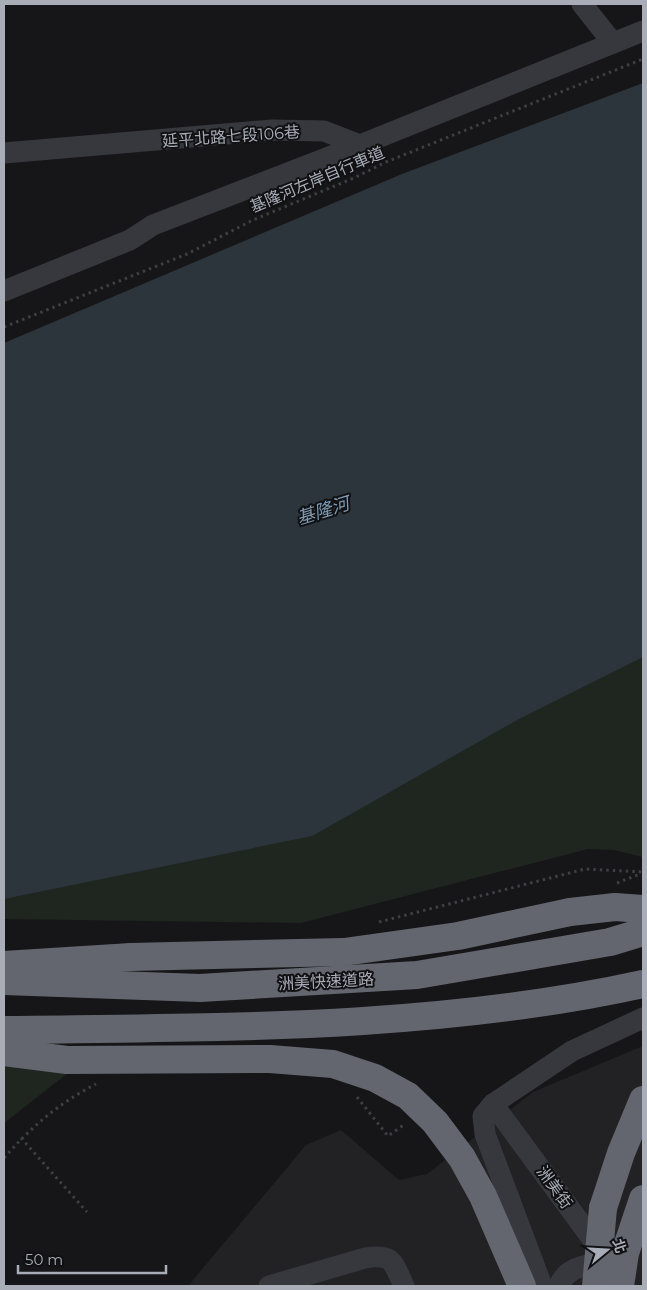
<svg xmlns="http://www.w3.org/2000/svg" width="647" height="1290" font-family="Montserrat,'Noto Sans TC',sans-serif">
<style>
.built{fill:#222225}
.green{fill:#1e261f}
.water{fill:#2c353c}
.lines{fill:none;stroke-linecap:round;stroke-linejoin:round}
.path{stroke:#3d3f44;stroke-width:3;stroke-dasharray:2.5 4;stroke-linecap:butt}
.minor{stroke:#37383d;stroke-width:21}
.highway{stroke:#63666e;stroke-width:28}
.highway-bridge{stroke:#63666e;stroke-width:28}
.labels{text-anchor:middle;stroke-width:4;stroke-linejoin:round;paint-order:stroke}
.street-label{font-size:16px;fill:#a8adb8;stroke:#111113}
.water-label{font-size:18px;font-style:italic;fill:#7f9bb3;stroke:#111113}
</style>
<rect width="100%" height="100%" fill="#161618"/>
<polygon class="built" points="643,1046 643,1286 188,1286 306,1145 341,1130 399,1180 427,1174 533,1092"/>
<g class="green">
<polygon points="643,650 643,857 614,850 588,849 301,923 4,919 4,889 560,692 584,687 591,678"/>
<polygon points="37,1022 68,1073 4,1123 4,1035"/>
</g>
<polygon class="water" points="643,83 643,657 519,719 312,836 4,899 4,343 402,174"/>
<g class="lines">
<g class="path">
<polyline points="4,327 187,254 253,220 354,178 386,162 643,59"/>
<polyline points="617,883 640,874"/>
<polyline points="379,922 585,869 643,872"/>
<polyline points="357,1097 388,1136 405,1124"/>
<polyline points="21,1138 87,1212"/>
<path d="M4 1158C31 1127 59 1103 96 1084"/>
</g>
<g class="minor">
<polyline points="582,4 613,43"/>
<polyline points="4,153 272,130 324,131 360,145"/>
<polyline points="4,291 130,240 153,225 360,145 643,31"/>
<polyline points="493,1104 604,1255"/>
<path d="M269 1286 365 1258C394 1253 393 1263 404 1286"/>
<polyline points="542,1286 485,1134 483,1116 493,1104 572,1051 643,1018"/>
<path d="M559 1286C567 1266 593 1260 611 1269"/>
</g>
<g class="highway">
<polyline points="4,965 131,957"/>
<polyline points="603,1208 621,1153 643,1100"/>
</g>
<g class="highway-bridge">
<polyline points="131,957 344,952 458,936 570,912 615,907 643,909"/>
<polyline points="4,981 200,988 417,975 610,942 643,932"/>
<path d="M4 1030C217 1027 433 1030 643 984"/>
<polyline points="4,1052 67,1060 270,1059 333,1064 375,1078 408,1096 435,1122 462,1158 483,1196 522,1286"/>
<polyline points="596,1286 603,1208"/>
<polyline points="620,1286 625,1253 643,1199"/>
</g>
</g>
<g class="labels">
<g class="street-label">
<text transform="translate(231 136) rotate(-4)" y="6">延平北路七段106巷</text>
<text transform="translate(317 179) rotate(-23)" y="6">基隆河左岸自行車道</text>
<text transform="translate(326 981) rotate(-3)" y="6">洲美快速道路</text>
<text transform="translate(555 1187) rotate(54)" y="6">洲美街</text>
</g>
<g class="water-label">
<text transform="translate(323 511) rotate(-17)" y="6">基隆河</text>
</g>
</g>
<rect width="647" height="1290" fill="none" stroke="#a8adb8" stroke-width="10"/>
<g transform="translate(607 1250) rotate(72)" stroke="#111113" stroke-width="4" paint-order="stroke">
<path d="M0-4L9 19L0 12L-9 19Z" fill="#a8adb8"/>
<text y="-8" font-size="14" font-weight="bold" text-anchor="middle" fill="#a8adb8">北</text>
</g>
<path d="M18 1265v8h148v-8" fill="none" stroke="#a8adb8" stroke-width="2.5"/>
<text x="25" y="1265" font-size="15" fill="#a8adb8" stroke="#111113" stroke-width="4" paint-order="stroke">50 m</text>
</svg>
